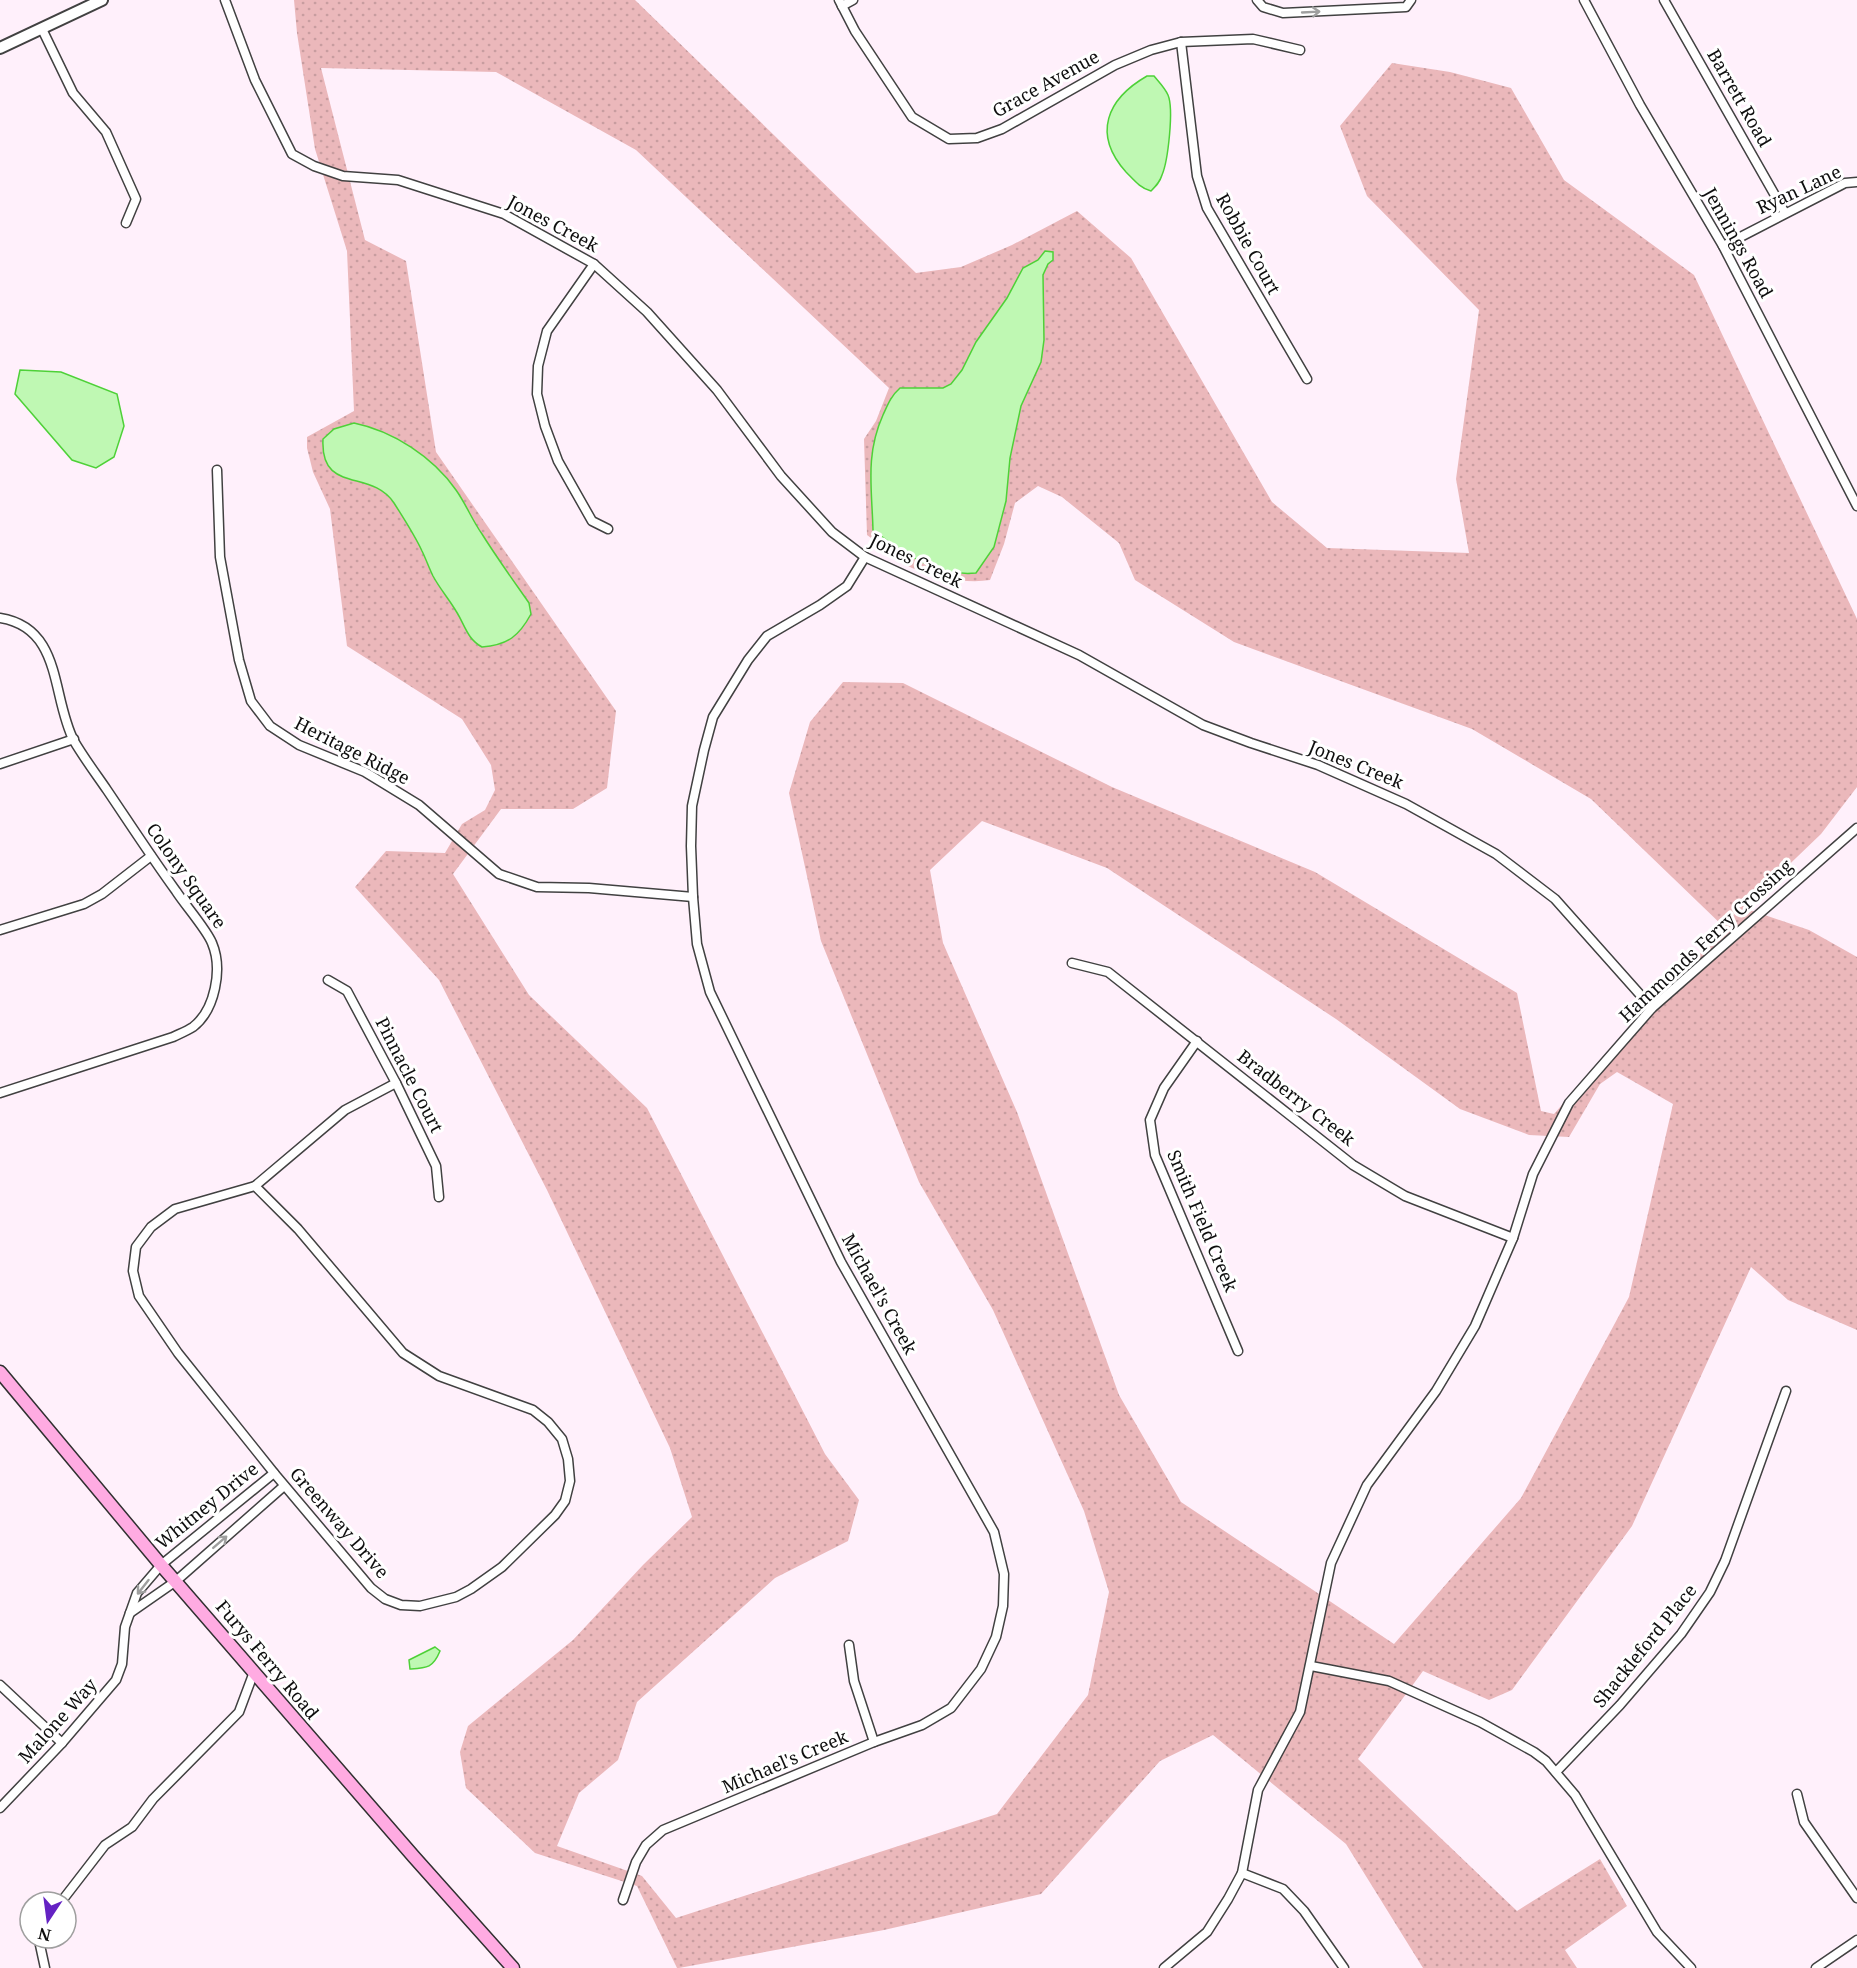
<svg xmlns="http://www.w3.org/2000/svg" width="1857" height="1968" font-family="'Noto Serif',serif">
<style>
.grass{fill:url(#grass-dots);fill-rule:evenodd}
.water{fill:#bff8b3;stroke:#4ed138;stroke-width:1.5}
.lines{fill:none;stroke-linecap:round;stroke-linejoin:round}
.minor-casing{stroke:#414141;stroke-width:11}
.tertiary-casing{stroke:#414141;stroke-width:14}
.secondary-casing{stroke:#303030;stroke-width:15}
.minor{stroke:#fff;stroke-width:8}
.tertiary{stroke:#fff;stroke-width:10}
.secondary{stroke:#ffabe2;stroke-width:12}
.oneway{stroke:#9f9f9f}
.labels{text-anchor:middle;stroke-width:6;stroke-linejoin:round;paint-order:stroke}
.street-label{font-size:18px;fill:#0e0e0e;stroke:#fff}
</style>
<defs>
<pattern id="grass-dots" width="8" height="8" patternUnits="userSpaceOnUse" patternTransform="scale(1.5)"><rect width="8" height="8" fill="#ebb8bb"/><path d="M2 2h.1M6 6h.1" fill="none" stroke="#c89da0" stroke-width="1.8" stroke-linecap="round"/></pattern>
</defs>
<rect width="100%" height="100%" fill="#fff0fb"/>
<path class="grass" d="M294 0H635L916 273 961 267 1012 245 1077 211 1131 258 1272 502 1327 548 1469 553 1456 479 1479 310 1367 196 1340 126 1392 63 1450 72 1511 88 1564 180 1694 275 1857 619V787L1821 834 1744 908 1809 930 1857 957V1330L1788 1300 1751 1267 1632 1526 1512 1690 1489 1700 1423 1671 1358 1759 1517 1911 1600 1859 1627 1906 1565 1950 1577 1968H1423L1346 1844 1213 1735 1160 1761 1041 1894 884 1930 679 1968H677L637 1886 535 1853 466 1788 460 1752 468 1726 573 1640 643 1565 692 1517 670 1448 547 1190 439 980 355 887 386 851 445 853 462 824 485 810 495 790 491 765 462 719 347 646 330 509 313 472 307 448V437L354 411 347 251 315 149 297 33ZM321 68 496 72 636 150 889 388 876 421 864 439 867 535C880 544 898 562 912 568 936 577 965 584 990 580L1004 544 1015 503 1038 486 1062 497 1119 543 1135 580 1234 642 1472 729 1591 799 1726 929 1669 983 1554 1114 1541 1111 1517 993 1315 872 1112 787 903 683 843 682 810 722 789 793 821 941 919 1182 993 1310 1084 1511 1109 1592 1088 1695 997 1814 676 1918 642 1876 557 1846 579 1793 618 1760 637 1702 775 1578 848 1541 859 1500 825 1454 647 1108 529 995 453 874 501 809H573L607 788 616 711 436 452 406 261 365 240ZM982 821 1107 868 1336 1019 1460 1109 1529 1135 1569 1137 1600 1084 1617 1072 1673 1104 1629 1297 1521 1498 1394 1644 1181 1502 1119 1395 1017 1112 943 943 930 870Z"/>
<g class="water">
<path d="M1147 76H1154C1159 82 1165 88 1168 95 1174 109 1168 161 1162 175 1160 182 1156 186 1151 191 1140 188 1134 180 1126 172 1092 134 1107 99 1147 76Z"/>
<path d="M1045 251 1053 252V260L1048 264 1043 275 1044 340 1041 362 1021 406 1010 458 1006 501 994 547 976 573C937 577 903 553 873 530 872 489 865 455 883 415 888 404 891 396 900 388H943L951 384 962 370 976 342 1007 298 1023 268 1038 260Z"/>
<polygon points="20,370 61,372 117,394 124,426 114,457 96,468 72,460 15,394"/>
<path d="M354 423C393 431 433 457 456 490 466 504 472 520 482 534 497 558 513 580 529 603L531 614C519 636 508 645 482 647 467 639 465 625 456 611 449 599 440 589 433 576 429 568 426 559 422 551 414 534 404 519 394 503 371 468 320 495 323 439L334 429Z"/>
<path d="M435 1647 440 1651C433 1668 427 1668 410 1669L409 1660Z"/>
</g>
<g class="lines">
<g class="minor-casing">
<g id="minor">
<polyline points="225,0 255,80 292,154 314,166 343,176 398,180 504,214 594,264 647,312 717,390 781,476 832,532 865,557 1079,655 1203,725 1251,743 1318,765 1406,804 1496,854 1555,899 1652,1008"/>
<polyline points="839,0 855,31 912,117 949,139 977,138 1002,129 1115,65 1151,50 1181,42 1253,39 1300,50"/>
<polyline points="1257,0 1263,7 1283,13 1406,7 1411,0"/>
<polyline points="1584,0 1640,105 1723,246 1857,506"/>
<polyline points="1664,0 1785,213"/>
<polyline points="842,6 853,0"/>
<polyline points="42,29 73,93 106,132 136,199 126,223"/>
<polyline points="1181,42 1197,176 1207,208 1307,379"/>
<polyline points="1723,246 1845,183 1857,182"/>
<polyline points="594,264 547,331 538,366 537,394 545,426 558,461 592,521 608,529"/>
<polyline points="217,470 220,557 239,660 251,701 270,726 299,745 365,772 419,805 499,874 537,887 589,888 693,897"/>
<path d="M0 618C63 628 51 697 74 741 84 758 96 774 107 790 130 824 152 858 176 891 185 905 207 930 212 943 223 969 215 1010 193 1027 187 1031 179 1034 173 1037L0 1093"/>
<polyline points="0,764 74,739"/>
<polyline points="0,930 84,904 102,894 151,856"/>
<polyline points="1072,963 1108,972 1353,1165 1405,1196 1513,1238"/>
<polyline points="328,980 347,991 396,1083 436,1166 439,1197"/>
<polyline points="1197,1041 1164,1088 1150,1120 1155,1155 1238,1351"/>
<polygon points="255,1186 298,1229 403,1353 439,1376 533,1410 548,1422 562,1439 568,1459 570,1481 565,1501 555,1515 502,1567 471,1589 456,1597 420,1606 401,1605 385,1599 371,1588 274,1473 178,1353 139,1296 133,1271 136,1247 151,1227 175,1209"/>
<polyline points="255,1186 345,1110 396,1083"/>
<polyline points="130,1613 176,1581 284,1486"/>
<polyline points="849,1645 854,1681 874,1742"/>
<polyline points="1311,1666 1389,1681 1480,1722 1534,1752 1546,1761 1575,1795 1657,1932 1691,1968"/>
<polyline points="0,1685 62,1743"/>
<polyline points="1556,1772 1620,1705 1681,1634 1710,1592 1725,1561 1786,1391"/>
<polyline points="1797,1794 1804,1822 1857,1898"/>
<polyline points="0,1808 62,1743 116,1680 122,1664 125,1627 137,1593 161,1565 274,1473"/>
<polyline points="1242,1873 1283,1889 1304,1911 1344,1968"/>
<polyline points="623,1900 636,1862 646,1845 663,1830 874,1742 922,1725 951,1708 981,1669 996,1637 1003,1606 1004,1574 994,1532 841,1262 710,992 697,944 693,897 691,846 692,806 704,750 713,717 748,660 767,636 820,605 847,586 865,557"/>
<polyline points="61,1902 105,1845 132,1827 153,1799 239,1712 254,1672"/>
<polyline points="40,1938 40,1945 45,1968"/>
<polyline points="1164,1968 1207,1932 1228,1899 1242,1873 1258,1790 1300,1712 1331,1563 1367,1485 1436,1391 1475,1326 1513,1238 1533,1174 1569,1103 1652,1008 1857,828"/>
<polyline points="1816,1968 1857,1940"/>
</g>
</g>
<g class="tertiary-casing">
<polyline id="tertiary" points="0,48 102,0"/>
</g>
<g class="secondary-casing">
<polyline id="secondary" points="0,1372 161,1565 414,1857 513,1968"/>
</g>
<use href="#minor" class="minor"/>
<use href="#tertiary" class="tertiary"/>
<use href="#secondary" class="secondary"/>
</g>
<defs><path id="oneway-shaft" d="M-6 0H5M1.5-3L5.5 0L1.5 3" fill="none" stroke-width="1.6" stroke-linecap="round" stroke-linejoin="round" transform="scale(1.5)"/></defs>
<g class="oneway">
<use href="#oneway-shaft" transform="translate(1311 12) rotate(-3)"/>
<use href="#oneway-shaft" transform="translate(220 1542) rotate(-41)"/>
<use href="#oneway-shaft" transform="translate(143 1587) rotate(128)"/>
</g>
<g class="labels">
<g class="street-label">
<text transform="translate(1046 84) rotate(-29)" y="6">Grace Avenue</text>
<text transform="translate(1739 98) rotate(60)" y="6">Barrett Road</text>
<text transform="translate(1799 190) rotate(-25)" y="6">Ryan Lane</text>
<text transform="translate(553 224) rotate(28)" y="6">Jones Creek</text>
<text transform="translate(1738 243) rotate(61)" y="6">Jennings Road</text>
<text transform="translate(1248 244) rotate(61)" y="6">Robbie Court</text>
<text transform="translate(916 561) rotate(26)" y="6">Jones Creek</text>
<text transform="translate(352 751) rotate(27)" y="6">Heritage Ridge</text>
<text transform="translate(1356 765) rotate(22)" y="6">Jones Creek</text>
<text transform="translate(186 876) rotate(55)" y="6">Colony Square</text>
<text transform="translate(1706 941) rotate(-43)" y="6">Hammonds Ferry Crossing</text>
<text transform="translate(409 1075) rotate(63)" y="6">Pinnacle Court</text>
<text transform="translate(1296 1098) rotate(38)" y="6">Bradberry Creek</text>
<text transform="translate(1202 1221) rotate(67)" y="6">Smith Field Creek</text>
<text transform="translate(879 1294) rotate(61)" y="6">Michael's Creek</text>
<text transform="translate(207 1506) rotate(-39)" y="6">Whitney Drive</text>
<text transform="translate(339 1523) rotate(49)" y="6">Greenway Drive</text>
<text transform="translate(1645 1646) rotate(-51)" y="6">Shackleford Place</text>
<text transform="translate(267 1660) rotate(50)" y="6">Furys Ferry Road</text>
<text transform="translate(58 1721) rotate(-48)" y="6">Malone Way</text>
<text transform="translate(785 1762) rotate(-23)" y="6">Michael's Creek</text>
</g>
</g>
<g transform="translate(48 1920) rotate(193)"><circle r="28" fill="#ffffff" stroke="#9f9f9f" stroke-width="1.5"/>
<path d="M0-4.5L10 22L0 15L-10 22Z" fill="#6422c3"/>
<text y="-9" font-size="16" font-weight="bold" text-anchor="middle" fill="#0e0e0e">N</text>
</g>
</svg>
